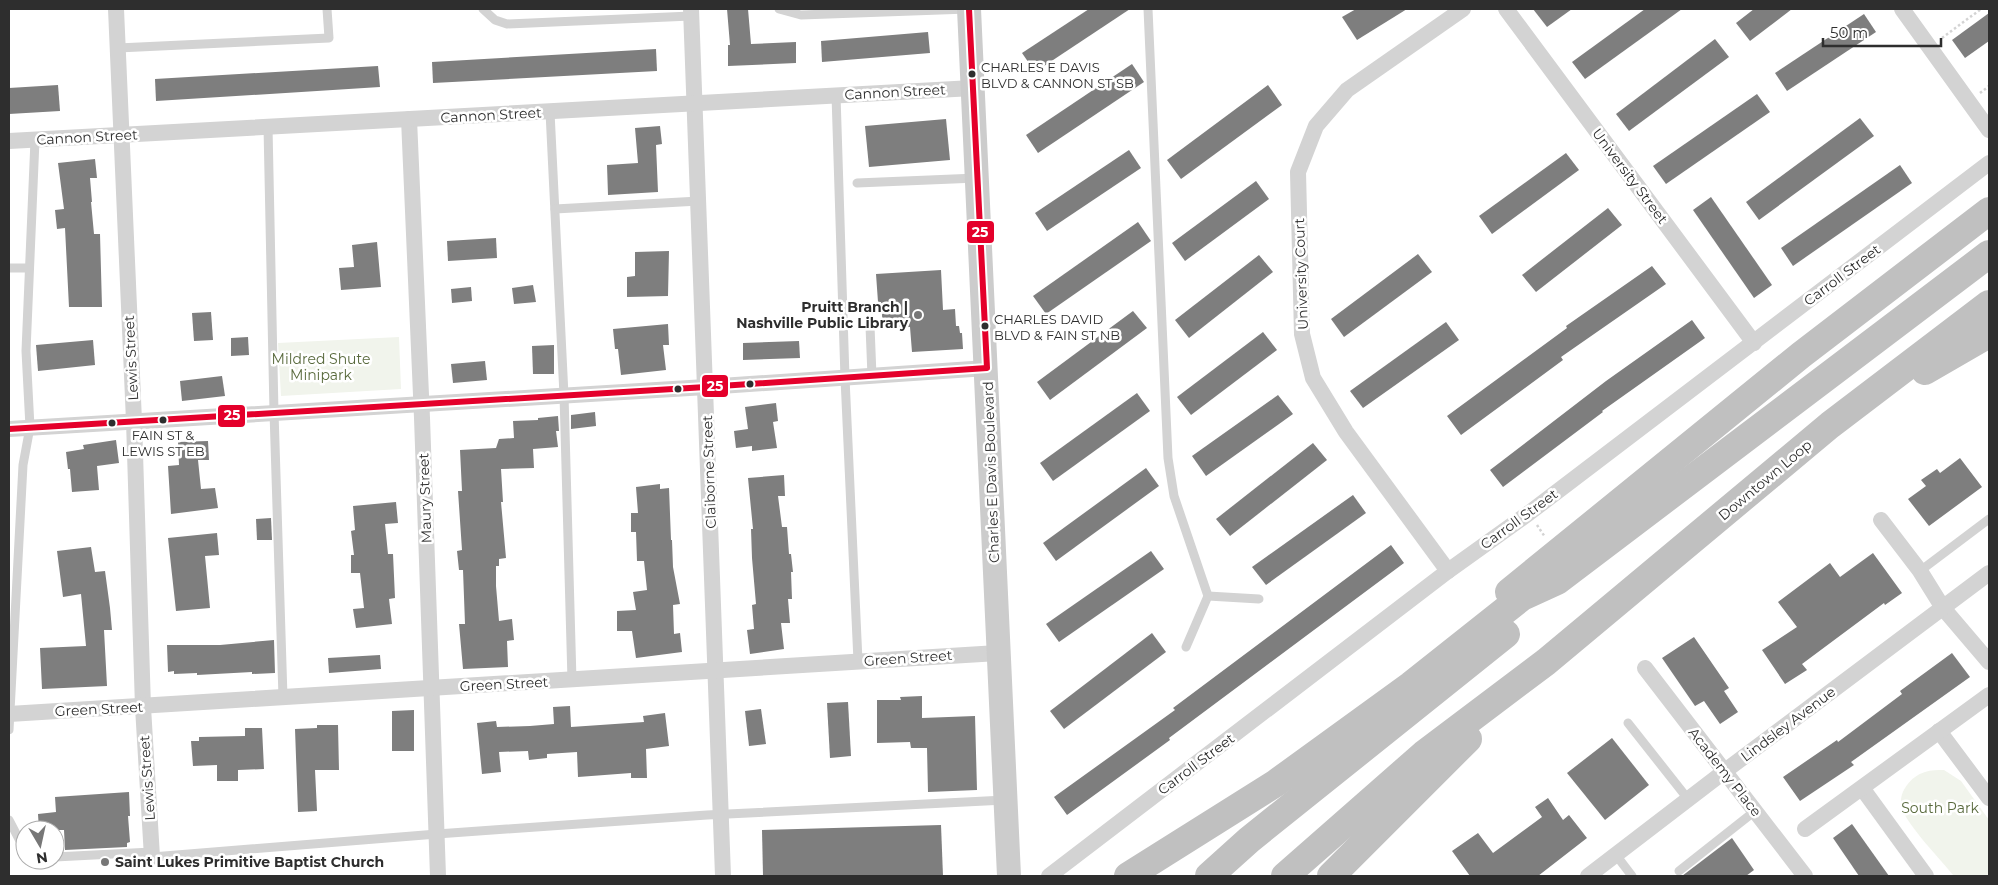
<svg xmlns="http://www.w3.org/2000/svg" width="1998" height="885" font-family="Montserrat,sans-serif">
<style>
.green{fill:#f1f4ec}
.building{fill:#7e7e7e}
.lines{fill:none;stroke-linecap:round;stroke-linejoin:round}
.path{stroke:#d3d3d3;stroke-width:2.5;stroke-dasharray:2.5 2.5;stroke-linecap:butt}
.lane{stroke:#d3d3d3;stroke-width:9}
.street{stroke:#d3d3d3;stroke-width:16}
.secondary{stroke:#ccc;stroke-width:24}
.highway{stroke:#c0c0c0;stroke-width:28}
.bus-1-casing{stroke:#fff;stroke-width:10}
.bus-1{stroke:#e4002b;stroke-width:6}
.bus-dot{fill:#2e2e2e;stroke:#fff;stroke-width:2}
.poi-dot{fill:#777;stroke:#fff;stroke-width:2}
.labels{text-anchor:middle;stroke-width:5;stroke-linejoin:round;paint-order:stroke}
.bus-label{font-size:13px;fill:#2e2e2e;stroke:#fff;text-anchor:start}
.street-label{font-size:14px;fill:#2e2e2e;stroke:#fff}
.poi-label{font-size:14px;font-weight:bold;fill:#2e2e2e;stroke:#fff;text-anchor:end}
.park-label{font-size:14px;fill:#58693c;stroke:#fff}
.line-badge{stroke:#fff;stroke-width:2}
.badge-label{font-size:14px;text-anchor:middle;font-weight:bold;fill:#fff}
</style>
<rect width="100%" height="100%" fill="#fff"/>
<g class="green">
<polygon points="399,337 401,389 281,396 278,343"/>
<path d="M1944 770 1961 781 1989 820V876H1954C1942 861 1906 824 1902 808 1897 793 1911 776 1925 772 1931 770 1938 770 1944 770Z"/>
</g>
<g class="building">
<polygon points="727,9 748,9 751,44 796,42 796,63 728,66 728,45 730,45"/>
<polygon points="1089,9 1130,9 1035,72 1022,53"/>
<polygon points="1356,9 1407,9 1357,40 1342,17"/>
<polygon points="1533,9 1572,9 1547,27"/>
<polygon points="1645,9 1682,9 1585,79 1572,62"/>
<polygon points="1754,9 1792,9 1750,41 1736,23"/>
<polygon points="1989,13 1989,41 1965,58 1952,40"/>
<polygon points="1864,14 1876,32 1787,91 1775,73"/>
<polygon points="928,32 930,53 822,62 821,41"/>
<polygon points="1715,39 1729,57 1629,131 1616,114"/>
<polygon points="656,49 657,71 433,83 432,62"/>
<polygon points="1132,64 1144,82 1038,153 1026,135"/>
<polygon points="378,66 380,87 156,101 155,79"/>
<polygon points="58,85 60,111 9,114 9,88"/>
<polygon points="1268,85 1282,105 1181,179 1167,160"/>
<polygon points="1757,94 1770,112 1666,184 1653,166"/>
<polygon points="1860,118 1874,136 1759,220 1746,202"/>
<polygon points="946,119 950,160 869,167 865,126"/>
<polygon points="660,126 662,144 656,145 658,192 608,195 607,165 638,163 635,128"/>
<polygon points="1129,150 1141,168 1047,231 1035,213"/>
<polygon points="1566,153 1579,170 1492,234 1479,216"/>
<polygon points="95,159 97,178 90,178 92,202 91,202 94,234 100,234 102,307 69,307 65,228 57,229 55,210 64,209 58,163"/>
<polygon points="1900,165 1912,183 1793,266 1781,248"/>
<polygon points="1256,181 1269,199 1185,261 1172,243"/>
<polygon points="1711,197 1772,285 1754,298 1693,210"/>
<polygon points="1608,208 1622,225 1536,292 1522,275"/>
<polygon points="1138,222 1151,241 1046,314 1033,296"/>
<polygon points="496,238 497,258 448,261 447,241"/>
<polygon points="377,242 381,287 341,290 339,268 354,267 352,245"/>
<polygon points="669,251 668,296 627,297 627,277 635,276 635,252"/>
<polygon points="1418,254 1432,272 1344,337 1331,319"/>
<polygon points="1259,255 1273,272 1189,338 1175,320"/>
<polygon points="1652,266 1666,284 1561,357 1563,360 1461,435 1447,416 1567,328 1566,326"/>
<polygon points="941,270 943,310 955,309 956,326 959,326 960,333 962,333 963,349 912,352 910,327 883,328 881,302 878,302 876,274"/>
<polygon points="533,285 536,302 514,304 512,288"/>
<polygon points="471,287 472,301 452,303 451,289"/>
<polygon points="1133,311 1147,328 1050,400 1037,382"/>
<polygon points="211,312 213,340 194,341 192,313"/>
<polygon points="1692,320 1705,338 1602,411 1603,412 1503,487 1490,470 1606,381"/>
<polygon points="1446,322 1459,340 1363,408 1350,391"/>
<polygon points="668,324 669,345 663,345 666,370 621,375 618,349 615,349 613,329"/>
<polygon points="1263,332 1277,350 1191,415 1177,397"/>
<polygon points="248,337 249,355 231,356 231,338"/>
<polygon points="93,340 95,365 38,371 36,345"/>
<polygon points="799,341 800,358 743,360 743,343"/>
<polygon points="554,345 554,374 533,374 532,346"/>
<polygon points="485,361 487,380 453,383 451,364"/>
<polygon points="222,376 225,396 182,401 180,381"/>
<polygon points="1137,393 1150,411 1053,481 1040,463"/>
<polygon points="1278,395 1293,414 1206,476 1192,456"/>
<polygon points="776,403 778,421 773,422 777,448 752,451 752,446 736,448 734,431 748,429 745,407"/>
<polygon points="595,412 596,426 571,429 571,415"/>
<polygon points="558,416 559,431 556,431 558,447 533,449 534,468 501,469 503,502 501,502 506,558 499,559 499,566 496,566 496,586 499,621 512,619 514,640 507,641 508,667 463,669 459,624 465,624 463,570 459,570 457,551 462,550 458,491 462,491 460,450 496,448 499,439 514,438 513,421 538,420 538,418"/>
<polygon points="116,440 119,463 97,466 99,490 72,492 70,469 68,469 66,452 84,449 83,445"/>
<polygon points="208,441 209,460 198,460 201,489 215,488 218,508 171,514 168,466 179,465 178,442"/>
<polygon points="1313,443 1327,460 1230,536 1216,519"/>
<polygon points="1960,458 1982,487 1929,526 1908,499 1926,486 1921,480 1937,469 1940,473"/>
<polygon points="1146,468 1159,486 1056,561 1043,543"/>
<polygon points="784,475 785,496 778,496 782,527 787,527 789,554 791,554 793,572 791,572 792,599 788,599 790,623 781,623 784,649 750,654 747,630 754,629 752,605 756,604 752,558 751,529 753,529 748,478"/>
<polygon points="660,484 660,489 669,488 671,540 672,540 673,567 680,604 673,605 674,634 680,633 682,652 636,658 632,631 617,631 617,611 636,610 633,592 647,590 644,561 637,561 636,532 631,532 631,513 638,513 636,487"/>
<polygon points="1353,495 1366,513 1266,585 1252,567"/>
<polygon points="396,502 398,523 385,524 388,554 393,554 395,598 389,599 392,624 356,628 353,609 364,608 360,573 351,573 351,555 354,555 351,531 355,530 353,506"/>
<polygon points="271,518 272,540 257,540 256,519"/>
<polygon points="217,533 219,555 205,556 210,608 176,611 168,538"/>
<polygon points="1391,545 1404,563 1169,738 1170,740 1067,815 1054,797 1175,710 1173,708"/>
<polygon points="91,547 95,572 105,571 110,608 112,630 104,630 107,686 42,689 40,648 86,646 81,594 63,597 57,551"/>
<polygon points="1151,551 1164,569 1059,642 1046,624"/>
<polygon points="1873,553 1902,593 1885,605 1884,603 1802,664 1807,670 1785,684 1762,650 1797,627 1778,602 1830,563 1840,577"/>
<polygon points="1152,633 1166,652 1064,729 1050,711"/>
<polygon points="1694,637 1729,688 1724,691 1738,712 1720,724 1704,701 1695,706 1662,658"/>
<polygon points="274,640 275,673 252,674 252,672 197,675 197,673 174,674 174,671 168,672 167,645 220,645"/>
<polygon points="1952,653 1970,677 1851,762 1854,765 1800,801 1783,777 1837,740 1838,742 1902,694 1900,691"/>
<polygon points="380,655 381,669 329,673 328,658"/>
<polygon points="922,696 922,718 975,716 977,790 928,792 927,748 911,748 910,742 877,743 877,700 901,700 900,697"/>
<polygon points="848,702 851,756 830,758 827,703"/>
<polygon points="570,706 571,727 644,722 643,716 665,713 669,746 646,749 647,778 631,778 631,773 578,777 577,752 547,754 547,758 529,760 528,751 499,752 501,772 482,774 477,723 496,721 497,727 530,726 554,724 553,707"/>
<polygon points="761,709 766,744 749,746 745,711"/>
<polygon points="414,710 414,751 392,751 392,711"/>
<polygon points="317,725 338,725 339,770 315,770 317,811 298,812 295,729 317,728"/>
<polygon points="245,728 262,728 264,769 238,770 238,781 217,781 217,765 193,766 191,741 199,741 199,737 245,736"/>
<polygon points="1612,738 1649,785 1605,820 1567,773"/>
<polygon points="129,792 130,816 128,816 130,842 127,843 127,847 65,850 64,830 39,830 38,814 56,812 55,797"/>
<polygon points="1548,798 1563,820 1569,815 1587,838 1538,876 1470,876 1452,851 1478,833 1493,853 1542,817 1535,807"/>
<polygon points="1852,824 1889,876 1859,876 1833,838"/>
<polygon points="941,825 943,876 763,876 762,830"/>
<polygon points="1732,838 1754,870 1746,876 1682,876"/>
</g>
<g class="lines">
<g class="path">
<polyline points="1942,38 1981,9"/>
<polyline points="1980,93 1989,86"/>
<polyline points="1537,525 1545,537"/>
</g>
<g class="lane">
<polyline points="483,9 495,20 507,24 691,16"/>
<polyline points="779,9 801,15 968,9"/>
<polyline points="1148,9 1168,458 1174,496 1208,596 1186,647"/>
<polyline points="118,48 329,38 327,9"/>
<polyline points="836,95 845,378 858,661"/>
<polyline points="550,112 564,395 572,680"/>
<polyline points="268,127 274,412 283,697"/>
<polyline points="857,183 977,178"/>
<polyline points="555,209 699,201"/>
<polyline points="9,268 29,268"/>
<polyline points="870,326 872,376"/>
<polyline points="1920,571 1989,519"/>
<polyline points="1208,596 1259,599"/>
<polyline points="1628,723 1688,799"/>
<polyline points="9,730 23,465 30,427 26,351 35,140"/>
<polyline points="9,820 21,843 25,845"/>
<polyline points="1616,855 1632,876"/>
<polyline points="55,857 152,852"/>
<polyline points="152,857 437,834 707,815 1005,800"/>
<polyline points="1679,871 1755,811"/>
</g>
<g class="street">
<polyline points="116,9 134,421 143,707 152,857"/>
<polyline points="691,9 723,876"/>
<polyline points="1506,9 1754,343"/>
<polyline points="1902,9 1989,130"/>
<polyline points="409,119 422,418 438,876"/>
<polyline points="9,141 973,88"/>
<polyline points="9,429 706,387 987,368"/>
<polyline points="1881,520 1920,571 1943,608 1989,662"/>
<polyline points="1448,571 1346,432 1313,378 1302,334 1298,172 1316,126 1347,90 1463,9"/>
<polyline points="1645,668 1805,876"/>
<polyline points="9,714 998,653"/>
<polyline points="1939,731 1989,798"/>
<polyline points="1862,788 1926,876"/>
<polyline points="1805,829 1989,695"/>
<polyline points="1049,876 1448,571 1529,513 1989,163"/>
<polyline points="1588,876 1725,771 1989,573"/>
</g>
<polyline class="secondary" points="969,9 1009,876"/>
<g class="highway">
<polyline points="1925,371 1989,334"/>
<polyline points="1509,592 1801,355 1989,211"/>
<polyline points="1128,876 1276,783 1411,685 1522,597 1557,581 1989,254"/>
<polyline points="1209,876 1249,840 1506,634"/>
<polyline points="1285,876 1424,754 1546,662 1830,425 1989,304"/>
<polyline points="1331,876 1468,739"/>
</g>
<g class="bus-1-casing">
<polyline id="bus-1" points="9,429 706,387 987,368 969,9"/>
</g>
<use href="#bus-1" class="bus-1"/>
</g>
<g class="bus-dot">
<circle cx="972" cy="74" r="4.5"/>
<circle cx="985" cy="326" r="4.5"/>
<circle cx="750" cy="384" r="4.5"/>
<circle cx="678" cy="389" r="4.5"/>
<circle cx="163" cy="420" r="4.5"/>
<circle cx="112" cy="423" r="4.5"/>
</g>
<g class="poi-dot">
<circle cx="918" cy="315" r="5"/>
<circle cx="105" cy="862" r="5"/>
</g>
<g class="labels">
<g class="bus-label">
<text x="981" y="72">CHARLES E DAVIS<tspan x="981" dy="16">BLVD &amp; CANNON ST SB</tspan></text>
<text x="994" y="324">CHARLES DAVID<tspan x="994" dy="16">BLVD &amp; FAIN ST NB</tspan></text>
<text x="163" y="440" text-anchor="middle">FAIN ST &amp;<tspan x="163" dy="16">LEWIS ST EB</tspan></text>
</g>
<g class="street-label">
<text transform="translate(895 92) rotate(-3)" y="5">Cannon Street</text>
<text transform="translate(491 115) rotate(-3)" y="5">Cannon Street</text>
<text transform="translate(87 137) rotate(-3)" y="5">Cannon Street</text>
<text transform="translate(1630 176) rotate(53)" y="5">University Street</text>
<text transform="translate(1301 274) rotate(-92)" y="5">University Court</text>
<text transform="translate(1842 275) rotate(-37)" y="5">Carroll Street</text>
<text transform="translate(131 358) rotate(-93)" y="5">Lewis Street</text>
<text transform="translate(709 472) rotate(-92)" y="5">Claiborne Street</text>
<text transform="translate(991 472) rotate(-92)" y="5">Charles E Davis Boulevard</text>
<text transform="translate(1765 480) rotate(-40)" y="5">Downtown Loop</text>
<text transform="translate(425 498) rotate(-92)" y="5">Maury Street</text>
<text transform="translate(1519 519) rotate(-36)" y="5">Carroll Street</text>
<text transform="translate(908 658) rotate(-4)" y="5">Green Street</text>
<text transform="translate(504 684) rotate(-3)" y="5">Green Street</text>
<text transform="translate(99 709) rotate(-3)" y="5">Green Street</text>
<text transform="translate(1788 724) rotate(-37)" y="5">Lindsley Avenue</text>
<text transform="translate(1196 764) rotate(-37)" y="5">Carroll Street</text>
<text transform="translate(1725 772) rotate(52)" y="5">Academy Place</text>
<text transform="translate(147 778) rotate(-94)" y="5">Lewis Street</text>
</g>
<g class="poi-label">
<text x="908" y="312">Pruitt Branch |<tspan x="908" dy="16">Nashville Public Library</tspan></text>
<text x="115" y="867" text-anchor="start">Saint Lukes Primitive Baptist Church</text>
</g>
<g class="park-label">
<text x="321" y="364">Mildred Shute<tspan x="321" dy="16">Minipark</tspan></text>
<text x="1940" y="813">South Park</text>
</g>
</g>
<g class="line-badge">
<rect x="966" y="220" width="29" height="24" rx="5" fill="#e4002b"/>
<rect x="701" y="374" width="28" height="24" rx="5" fill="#e4002b"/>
<rect x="217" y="404" width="29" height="24" rx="5" fill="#e4002b"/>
</g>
<g class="badge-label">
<text x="980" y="237">25</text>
<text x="715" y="391">25</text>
<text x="232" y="420">25</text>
</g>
<rect width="1998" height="885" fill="none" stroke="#2e2e2e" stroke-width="20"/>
<g transform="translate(40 845) rotate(171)"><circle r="24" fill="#ffffff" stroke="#ababab"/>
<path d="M0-4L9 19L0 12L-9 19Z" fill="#777777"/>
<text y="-8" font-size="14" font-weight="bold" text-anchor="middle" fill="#2e2e2e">N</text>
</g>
<path d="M1823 38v8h118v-8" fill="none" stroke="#2e2e2e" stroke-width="2.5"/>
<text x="1830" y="38" font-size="15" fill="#2e2e2e" stroke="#ffffff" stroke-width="4" paint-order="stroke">50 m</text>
</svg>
